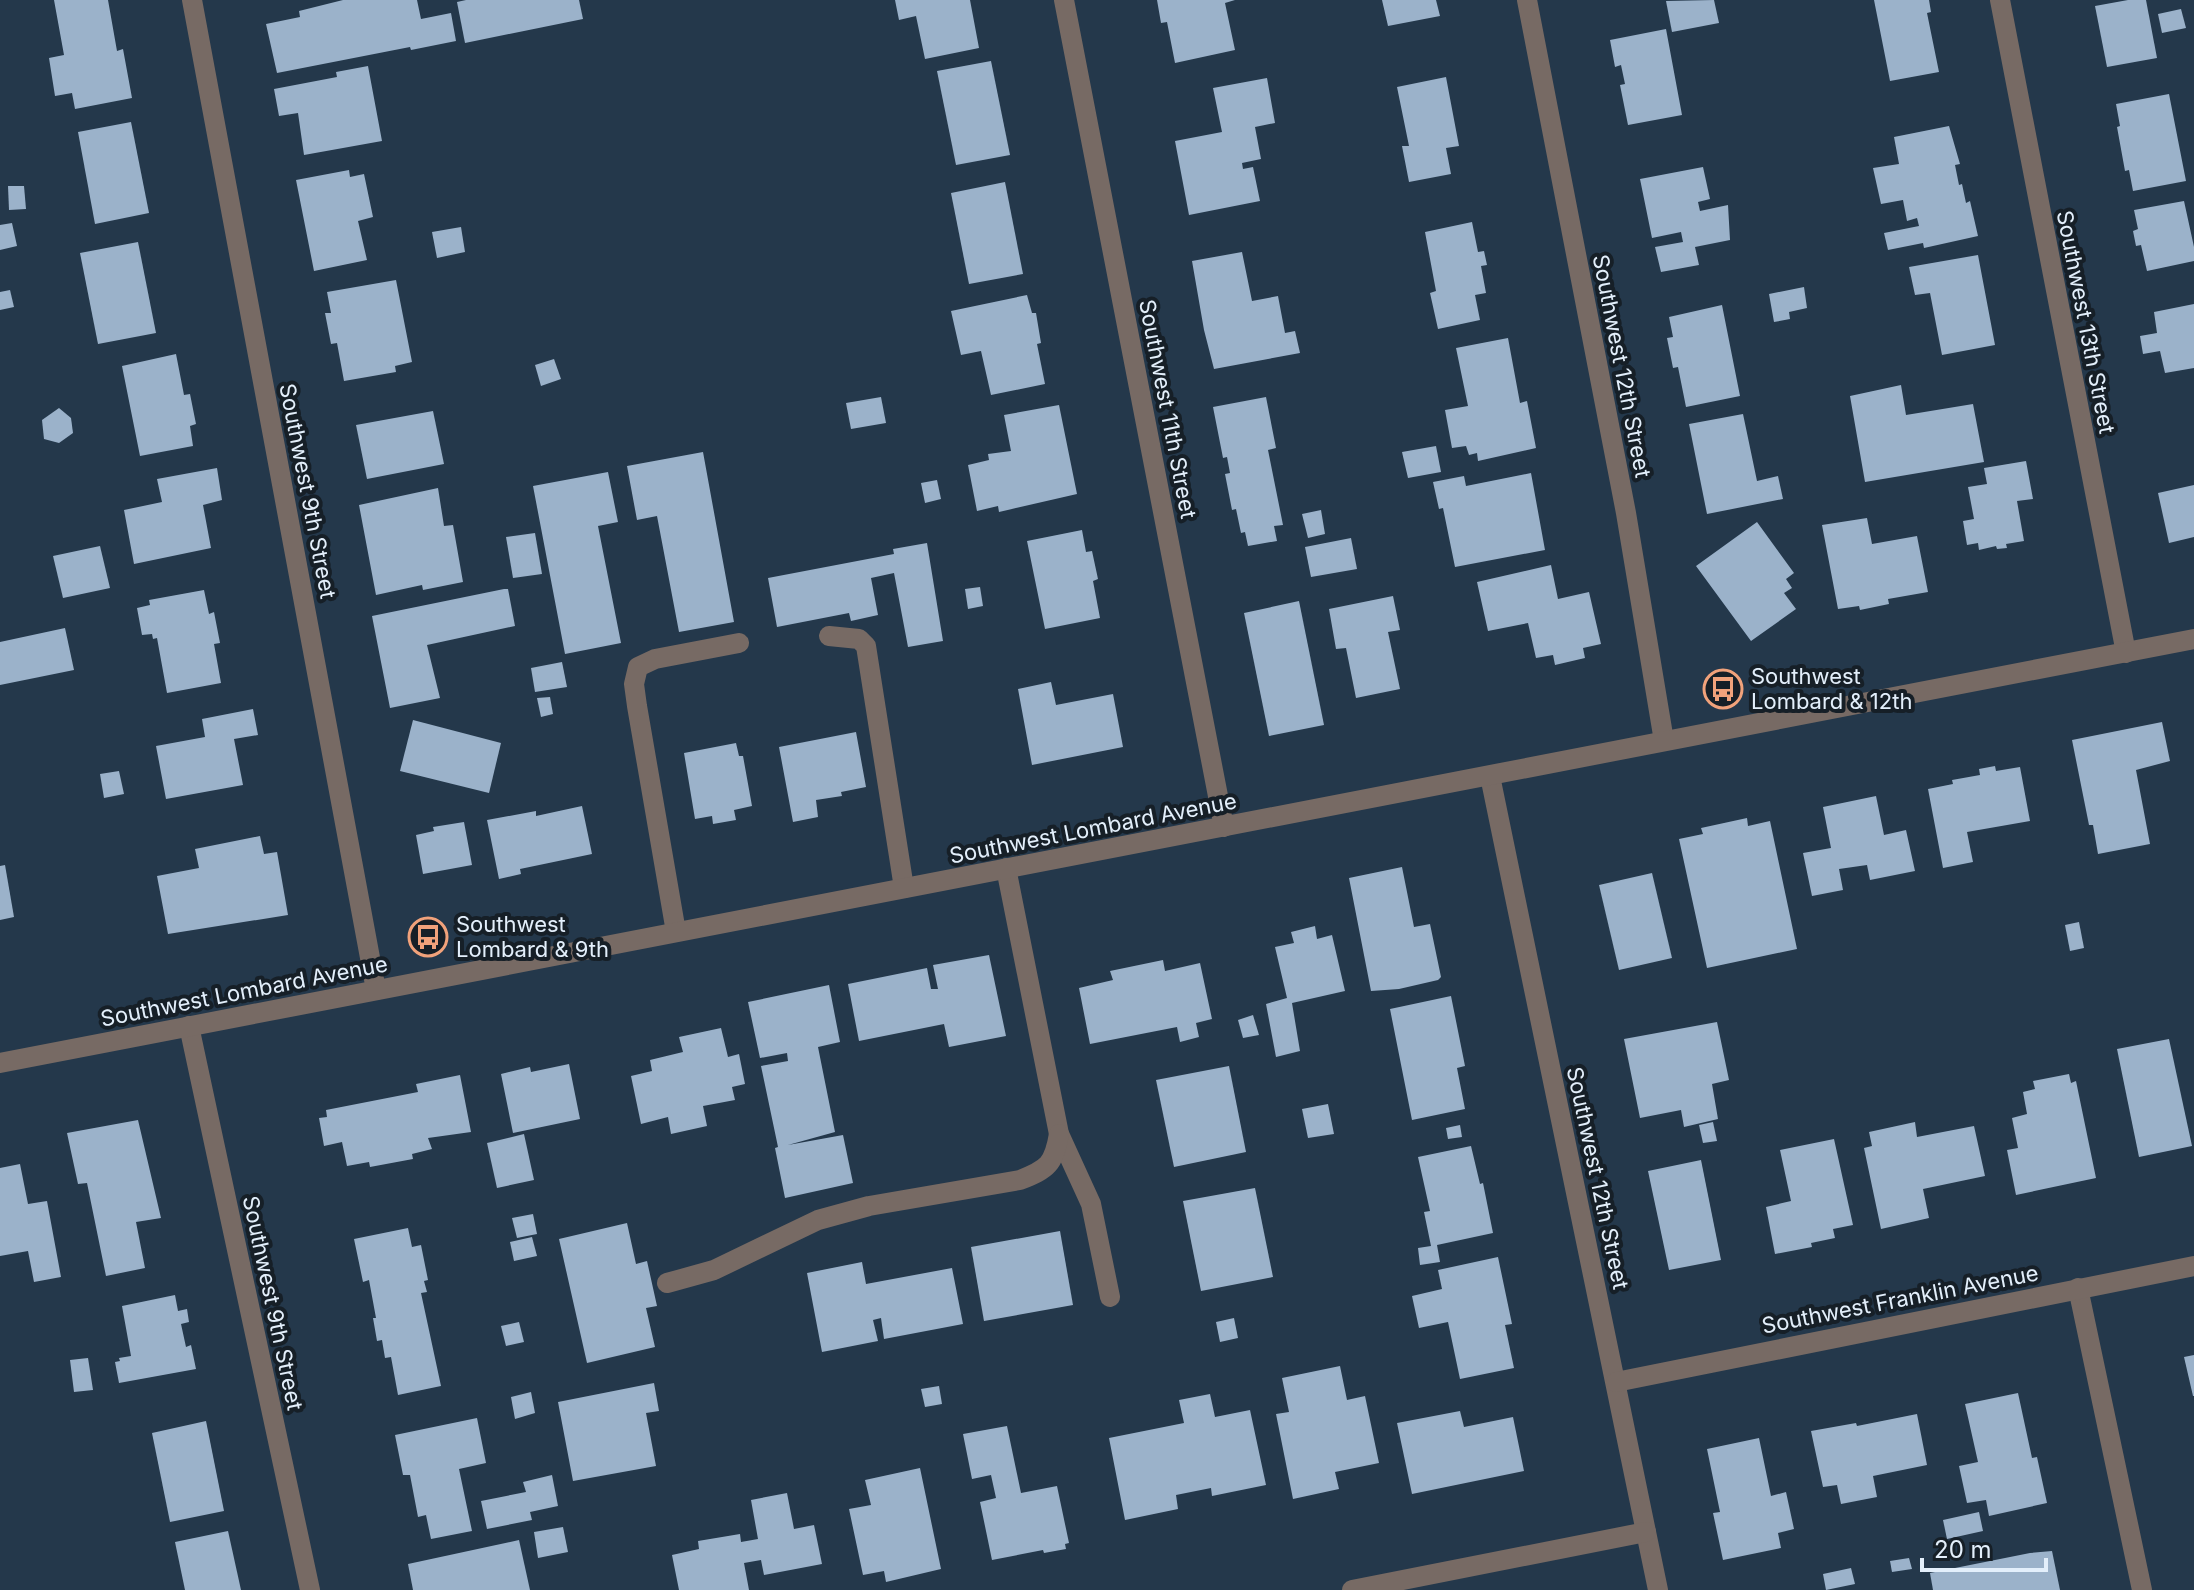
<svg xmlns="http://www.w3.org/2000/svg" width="2194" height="1590" font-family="Inter,sans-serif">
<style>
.building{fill:#9bb2ca}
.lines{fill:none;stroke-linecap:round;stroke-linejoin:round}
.service{stroke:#776a64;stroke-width:20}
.minor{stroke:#776a64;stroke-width:20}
.tertiary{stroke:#776a64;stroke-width:20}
.labels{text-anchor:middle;stroke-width:8;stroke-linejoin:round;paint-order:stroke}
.street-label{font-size:22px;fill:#e3effb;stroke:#161f27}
.poi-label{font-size:22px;fill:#e3effb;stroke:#161f27;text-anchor:start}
</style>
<rect width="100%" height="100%" fill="#24384b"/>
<g class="building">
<polygon points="54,0 108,0 117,51 123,49 132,98 75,109 72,93 55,96 49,58 64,55"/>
<polygon points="343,0 417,0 421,19 451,13 456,41 411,50 410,47 277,73 266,24 300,17 299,11"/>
<polygon points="466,0 579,0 583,19 465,43 457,2"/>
<polygon points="895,0 970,0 979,48 925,59 916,16 899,20"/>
<polygon points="1157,0 1235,0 1225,3 1235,50 1175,63 1167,22 1161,23"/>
<polygon points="1382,0 1436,0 1440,16 1388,26"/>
<polygon points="1714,0 1719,23 1672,32 1666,1"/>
<polygon points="1874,0 1929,0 1931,12 1927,13 1939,72 1890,81"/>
<polygon points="2128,0 2146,0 2157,58 2107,67 2095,6"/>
<polygon points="2181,9 2186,28 2162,33 2158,14"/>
<polygon points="1666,29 1682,115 1628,125 1620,85 1625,84 1621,65 1615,67 1610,40"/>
<polygon points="991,61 1010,155 956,165 937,71"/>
<polygon points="368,66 382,141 304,155 298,113 279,116 274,89 337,77 336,72"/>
<polygon points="1446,77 1459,146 1446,148 1451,174 1409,182 1402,146 1409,146 1397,87"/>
<polygon points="1267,78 1275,123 1255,127 1261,159 1242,163 1243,169 1253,167 1260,201 1189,215 1175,141 1222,132 1213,88"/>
<polygon points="2169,94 2186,181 2133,191 2129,170 2125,171 2117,127 2120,126 2116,104"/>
<polygon points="131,122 149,213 95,224 78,132"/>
<polygon points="1949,126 1960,164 1955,165 1959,185 1962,184 1966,203 1970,201 1978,236 1924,248 1923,243 1888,250 1884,233 1919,226 1917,218 1907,221 1903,200 1881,204 1873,168 1899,164 1894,137"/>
<polygon points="1703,167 1710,199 1698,202 1700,211 1728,205 1730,240 1695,247 1699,265 1661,272 1655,247 1683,242 1681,232 1652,238 1640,179"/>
<polygon points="349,170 350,177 364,174 373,217 358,221 367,260 314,271 296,180"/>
<polygon points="1005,182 1023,274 969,284 951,193"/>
<polygon points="8,186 24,186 26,209 9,210"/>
<polygon points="2184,201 2194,247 2194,261 2147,271 2141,245 2136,246 2133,231 2138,229 2134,210"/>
<polygon points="1472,222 1478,252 1484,251 1487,265 1481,266 1486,293 1475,295 1480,320 1438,329 1430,293 1436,291 1425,232"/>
<polygon points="12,223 17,246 0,250 0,225"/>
<polygon points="461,227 465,252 437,258 432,232"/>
<polygon points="138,242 156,333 98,344 80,253"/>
<polygon points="1242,252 1252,301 1278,296 1285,333 1295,331 1300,353 1214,369 1204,330 1192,261"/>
<polygon points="1978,255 1995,345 1942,355 1930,293 1915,295 1909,267"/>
<polygon points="396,280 412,362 395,366 396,372 344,381 337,343 331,344 325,313 331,313 327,292"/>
<polygon points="1804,287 1807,308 1789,312 1790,319 1774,322 1769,294"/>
<polygon points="10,290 14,307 0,310 0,292"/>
<polygon points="1027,295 1032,313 1036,313 1041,343 1037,344 1045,384 991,395 981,351 961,355 951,311"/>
<polygon points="2194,304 2194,368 2165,373 2160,351 2143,354 2140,336 2157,333 2154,312"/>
<polygon points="1722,305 1740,396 1686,407 1678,367 1673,368 1667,338 1673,337 1669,317"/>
<polygon points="1508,338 1520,403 1527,401 1536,448 1478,461 1477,453 1469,455 1466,446 1452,448 1445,410 1468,406 1456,348"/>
<polygon points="176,354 184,395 190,394 196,424 190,426 193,446 140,456 122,366"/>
<polygon points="554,359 561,379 541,386 535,365"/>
<polygon points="1901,385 1906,415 1973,404 1984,462 1865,482 1850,396"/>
<polygon points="881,397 886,423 851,429 846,403"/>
<polygon points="1266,397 1276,448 1268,450 1283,525 1274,526 1277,541 1248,546 1245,532 1241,533 1236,509 1232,510 1225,474 1230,473 1227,457 1223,458 1213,407"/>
<polygon points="1059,405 1077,494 999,512 998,506 977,511 968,465 989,460 988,454 1011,451 1004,415"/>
<polygon points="59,408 71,418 73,433 59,443 44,439 42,420"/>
<polygon points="433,411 444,464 367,479 356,425"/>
<polygon points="1743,414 1757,481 1778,476 1783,499 1707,514 1689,424"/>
<polygon points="1436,446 1441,472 1408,478 1402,452"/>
<polygon points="703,452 734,622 679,632 657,516 637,520 627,466"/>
<polygon points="2026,461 2033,499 2017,501 2024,541 2006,544 2007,548 1997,549 1996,546 1979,550 1978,543 1967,545 1963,521 1974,519 1968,487 1987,484 1984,468"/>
<polygon points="217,468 222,500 203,505 211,548 134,564 124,510 162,502 157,479"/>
<polygon points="608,472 618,522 598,526 621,643 565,654 533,486"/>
<polygon points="1531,473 1545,550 1455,567 1443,508 1439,509 1433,482 1464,476 1466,486"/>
<polygon points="937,480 941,499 925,503 921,483"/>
<polygon points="2194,485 2194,537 2169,543 2158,493"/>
<polygon points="438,488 444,526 453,525 463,582 423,590 422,585 376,595 359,505"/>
<polygon points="1321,510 1325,534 1308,538 1302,514"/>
<polygon points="1867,518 1872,544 1917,536 1928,592 1888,599 1889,604 1860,610 1859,606 1838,609 1822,525"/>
<polygon points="1757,522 1794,573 1786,579 1792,588 1784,593 1796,609 1751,641 1696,566"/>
<polygon points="1082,530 1086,552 1092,551 1098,579 1093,581 1100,618 1045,629 1027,541"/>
<polygon points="535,533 542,574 513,578 506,537"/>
<polygon points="1351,538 1357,569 1311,577 1305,547"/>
<polygon points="927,543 943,641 908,647 894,573 871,578 878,615 851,621 849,613 777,627 768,578 894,554 893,549"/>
<polygon points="100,546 110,588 63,598 53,556"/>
<polygon points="1551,565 1558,599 1589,592 1601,644 1583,648 1585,658 1555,665 1553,655 1536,658 1528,623 1488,631 1477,582"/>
<polygon points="980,587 983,606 968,609 965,589"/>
<polygon points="504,589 508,589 515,626 427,645 440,698 390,708 372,616"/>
<polygon points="204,590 209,614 214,612 220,643 214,644 221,683 167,693 157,638 153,639 152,634 142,635 137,608 150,605 149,600"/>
<polygon points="1393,596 1400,630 1388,632 1400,689 1356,698 1346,648 1336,649 1329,609"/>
<polygon points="1299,601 1324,725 1269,736 1244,613"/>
<polygon points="65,628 74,670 0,685 0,642"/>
<polygon points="562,662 567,687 535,692 531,668"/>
<polygon points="1051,682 1056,705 1113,694 1123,747 1032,765 1018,689"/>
<polygon points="550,697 553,714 541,717 537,698"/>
<polygon points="253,709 258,735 234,739 243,785 166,799 156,746 205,737 202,719"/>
<polygon points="413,720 501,743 489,793 400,771"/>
<polygon points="2162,722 2170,761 2136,770 2150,844 2098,854 2093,825 2089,825 2072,740"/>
<polygon points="856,732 866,787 841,792 842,796 816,800 818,817 793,822 779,747"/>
<polygon points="736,743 739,756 743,756 752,806 734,810 736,820 713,824 712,816 695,819 684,753"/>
<polygon points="1995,766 1996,771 2020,767 2030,821 1967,832 1973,862 1943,868 1928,789 1953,784 1952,780 1980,775 1979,769"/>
<polygon points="119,771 124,794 104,798 100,774"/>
<polygon points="1876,796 1884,835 1906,830 1915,871 1870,880 1867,865 1839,869 1843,890 1812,896 1803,853 1831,848 1823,807"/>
<polygon points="582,806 592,854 520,869 521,874 499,879 487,820 536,811 536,816"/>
<polygon points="1747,818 1748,826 1770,821 1797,949 1707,968 1679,839 1703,834 1701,828"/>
<polygon points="464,822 472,865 423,874 416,835 434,831 433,827"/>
<polygon points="260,836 264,854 277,852 288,915 168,934 157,876 199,868 195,849"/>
<polygon points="5,865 14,917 0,920 0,866"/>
<polygon points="1402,867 1414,927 1430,924 1441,977 1438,980 1399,989 1371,991 1349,878"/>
<polygon points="1652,873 1672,958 1619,970 1599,885"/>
<polygon points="2079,922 2084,948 2070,951 2065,925"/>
<polygon points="1315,926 1317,939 1332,935 1345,991 1292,1003 1300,1051 1276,1057 1266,1004 1287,998 1275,947 1294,943 1291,932"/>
<polygon points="989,955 1006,1036 949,1047 944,1024 859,1041 848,984 927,968 931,989 938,989 933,965"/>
<polygon points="1163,960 1165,971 1200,963 1212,1019 1196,1023 1199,1037 1180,1042 1177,1027 1090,1044 1079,988 1113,980 1110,971"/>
<polygon points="829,985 840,1042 818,1047 835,1132 788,1145 843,1135 853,1183 785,1198 775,1148 778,1147 761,1066 788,1061 787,1053 760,1058 748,1002"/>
<polygon points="1451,996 1465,1066 1457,1068 1465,1109 1412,1120 1390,1009"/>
<polygon points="1253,1015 1259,1035 1243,1038 1238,1020"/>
<polygon points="1717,1022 1729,1080 1712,1084 1718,1119 1684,1127 1681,1110 1640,1118 1624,1039"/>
<polygon points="721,1028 728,1057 739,1054 745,1084 732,1087 735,1100 703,1106 707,1126 671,1134 668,1117 641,1124 631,1076 652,1071 650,1060 683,1052 679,1037"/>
<polygon points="2169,1039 2192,1146 2139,1157 2117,1049"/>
<polygon points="569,1064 580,1119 513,1133 501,1074 530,1067 531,1072"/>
<polygon points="1229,1066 1246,1152 1174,1167 1156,1080"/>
<polygon points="2069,1074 2071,1083 2076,1081 2096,1178 2016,1195 2007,1150 2018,1148 2012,1118 2027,1114 2023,1092 2035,1089 2033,1081"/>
<polygon points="460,1075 471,1132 428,1138 432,1149 412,1154 413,1159 370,1167 369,1162 347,1166 342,1142 324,1146 319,1118 327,1117 326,1110 418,1092 416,1084"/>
<polygon points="1328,1104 1334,1134 1308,1138 1302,1109"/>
<polygon points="138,1120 161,1218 136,1222 145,1268 106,1276 87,1183 78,1184 67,1133"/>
<polygon points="1713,1122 1717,1141 1703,1143 1699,1125"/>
<polygon points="1915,1122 1917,1137 1974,1126 1985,1176 1923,1189 1929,1218 1881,1229 1864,1148 1872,1146 1869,1132"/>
<polygon points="1460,1125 1462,1137 1448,1139 1446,1128"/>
<polygon points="524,1134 534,1180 497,1188 487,1143"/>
<polygon points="1834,1139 1853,1225 1833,1229 1835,1238 1811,1243 1812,1247 1775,1254 1766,1207 1791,1201 1780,1150"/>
<polygon points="1471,1146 1480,1184 1483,1183 1493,1233 1437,1245 1440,1262 1420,1265 1418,1248 1431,1246 1424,1212 1430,1211 1418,1157"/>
<polygon points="1701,1160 1721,1260 1669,1270 1648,1171"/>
<polygon points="20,1164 28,1204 47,1201 61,1277 34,1282 28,1251 0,1256 0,1168"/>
<polygon points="1255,1188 1273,1277 1201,1291 1183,1201"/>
<polygon points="533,1214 537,1234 517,1238 512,1218"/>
<polygon points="627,1223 636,1264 647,1261 657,1306 646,1308 655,1347 587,1363 559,1239"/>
<polygon points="408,1228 412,1247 421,1245 428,1280 424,1281 427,1292 421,1293 441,1386 398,1395 391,1357 385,1358 382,1340 377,1341 373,1318 376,1318 369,1280 363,1282 354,1239"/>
<polygon points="1060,1231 1073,1305 984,1321 971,1247"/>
<polygon points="532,1237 537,1256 514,1261 510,1242"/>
<polygon points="1498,1257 1512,1324 1505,1325 1514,1368 1460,1379 1448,1322 1419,1328 1412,1296 1442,1289 1438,1270"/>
<polygon points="862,1262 866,1284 952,1268 963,1324 884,1339 881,1318 873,1320 878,1341 822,1352 807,1273"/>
<polygon points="175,1295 178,1311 187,1309 189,1322 181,1324 186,1347 191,1345 196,1369 119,1383 115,1362 120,1361 119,1358 131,1356 122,1306"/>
<polygon points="1234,1318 1238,1338 1220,1342 1216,1322"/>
<polygon points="519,1322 524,1342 506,1346 501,1326"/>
<polygon points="2194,1355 2194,1396 2193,1396 2184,1357"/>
<polygon points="88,1358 93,1390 74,1392 70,1360"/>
<polygon points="1340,1366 1347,1400 1365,1396 1379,1463 1335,1472 1339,1489 1293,1499 1276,1414 1289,1412 1282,1378"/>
<polygon points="654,1383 659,1411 646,1413 656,1466 573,1481 558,1402"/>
<polygon points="939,1386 942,1404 925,1407 921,1389"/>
<polygon points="531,1392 535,1413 515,1419 511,1397"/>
<polygon points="2018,1393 2032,1458 2037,1457 2047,1503 1989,1516 1986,1500 1967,1503 1959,1466 1978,1462 1965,1404"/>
<polygon points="1210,1394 1215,1417 1250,1410 1266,1485 1212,1496 1211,1488 1176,1495 1178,1509 1125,1520 1109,1438 1184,1423 1179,1400"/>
<polygon points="1460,1411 1464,1427 1513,1417 1524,1471 1412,1494 1397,1423"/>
<polygon points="1917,1414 1927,1465 1873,1476 1877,1497 1841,1504 1837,1485 1823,1487 1811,1431 1856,1423 1857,1426"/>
<polygon points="477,1418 486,1463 459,1469 472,1531 431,1539 426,1515 418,1517 410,1475 403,1475 395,1435"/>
<polygon points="206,1421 224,1511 170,1522 152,1433"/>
<polygon points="1007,1426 1021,1493 1057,1486 1069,1543 1065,1544 1066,1549 1044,1553 1043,1550 992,1560 980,1502 996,1498 991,1475 972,1479 963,1434"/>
<polygon points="1759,1438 1771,1496 1786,1492 1794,1529 1778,1533 1781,1548 1723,1560 1713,1513 1720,1512 1707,1449"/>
<polygon points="920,1468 941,1569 886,1582 884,1571 863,1575 849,1509 871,1505 865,1480"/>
<polygon points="552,1475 558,1506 530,1512 532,1520 487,1529 481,1501 526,1492 523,1482"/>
<polygon points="787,1493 794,1529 814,1525 822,1564 764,1575 761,1560 744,1563 749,1590 679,1590 672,1555 699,1549 698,1541 740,1534 741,1542 758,1539 751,1500"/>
<polygon points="1979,1512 1983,1531 1947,1539 1943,1520"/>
<polygon points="563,1527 568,1552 538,1558 534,1532"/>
<polygon points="228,1531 241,1590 185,1590 175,1542"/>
<polygon points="519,1540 530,1590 413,1590 408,1564"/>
<polygon points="2052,1551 2060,1590 1933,1590 1930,1573 2030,1553"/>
<polygon points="1909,1558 1912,1569 1892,1572 1890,1561"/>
<polygon points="1851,1568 1855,1584 1826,1590 1823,1574"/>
</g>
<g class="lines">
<g class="service">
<polyline points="829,636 859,639 866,646 904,888"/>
<polyline points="1006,868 1059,1134 1091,1204 1110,1297"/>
<polyline points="676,932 637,706 634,684 638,667 655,659 739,643"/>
<path d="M667 1283 714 1270 818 1220 869 1206 1020 1180C1048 1169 1054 1164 1059 1134"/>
</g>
<g class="minor">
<polyline points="192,0 376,990"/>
<polyline points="1064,0 1224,827"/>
<polyline points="1527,0 1626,513 1664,741"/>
<polyline points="2000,0 2126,653"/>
<polyline points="1490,776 1658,1590"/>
<polyline points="189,1026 310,1590"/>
<polyline points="2078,1288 2142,1590"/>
<polyline points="1616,1382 2194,1266"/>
<polyline points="1352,1590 1646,1532"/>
</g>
<polyline class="tertiary" points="0,1063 2194,639"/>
</g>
<defs>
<g id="bus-ring" transform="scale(2)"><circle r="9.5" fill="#161f27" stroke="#f1a27b" stroke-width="1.5"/><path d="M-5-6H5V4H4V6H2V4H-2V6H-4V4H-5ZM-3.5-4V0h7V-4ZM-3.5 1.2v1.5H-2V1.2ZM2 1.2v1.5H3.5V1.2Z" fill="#f1a27b"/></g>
</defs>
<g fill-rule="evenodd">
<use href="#bus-ring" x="1723" y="689"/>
<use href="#bus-ring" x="428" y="937"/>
</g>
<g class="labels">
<g class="street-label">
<text transform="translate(2086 322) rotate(79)" y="8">Southwest 13th Street</text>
<text transform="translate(1622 366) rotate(79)" y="8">Southwest 12th Street</text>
<text transform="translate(1168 409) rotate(79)" y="8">Southwest 11th Street</text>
<text transform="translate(308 491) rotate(79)" y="8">Southwest 9th Street</text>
<text transform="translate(1093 828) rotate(-11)" y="8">Southwest Lombard Avenue</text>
<text transform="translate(244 991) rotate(-11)" y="8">Southwest Lombard Avenue</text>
<text transform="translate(1598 1178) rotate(78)" y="8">Southwest 12th Street</text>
<text transform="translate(1900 1299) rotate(-11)" y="8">Southwest Franklin Avenue</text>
<text transform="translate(273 1303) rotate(78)" y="8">Southwest 9th Street</text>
</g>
<g class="poi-label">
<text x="1751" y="684">Southwest<tspan x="1751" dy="25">Lombard &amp; 12th</tspan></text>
<text x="456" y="932">Southwest<tspan x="456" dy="25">Lombard &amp; 9th</tspan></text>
</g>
</g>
<path d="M1922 1558v12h124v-12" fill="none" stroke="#e3effb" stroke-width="4"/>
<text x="1934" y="1558" font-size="24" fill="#e3effb" stroke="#161f27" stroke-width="6" paint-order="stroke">20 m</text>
</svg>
